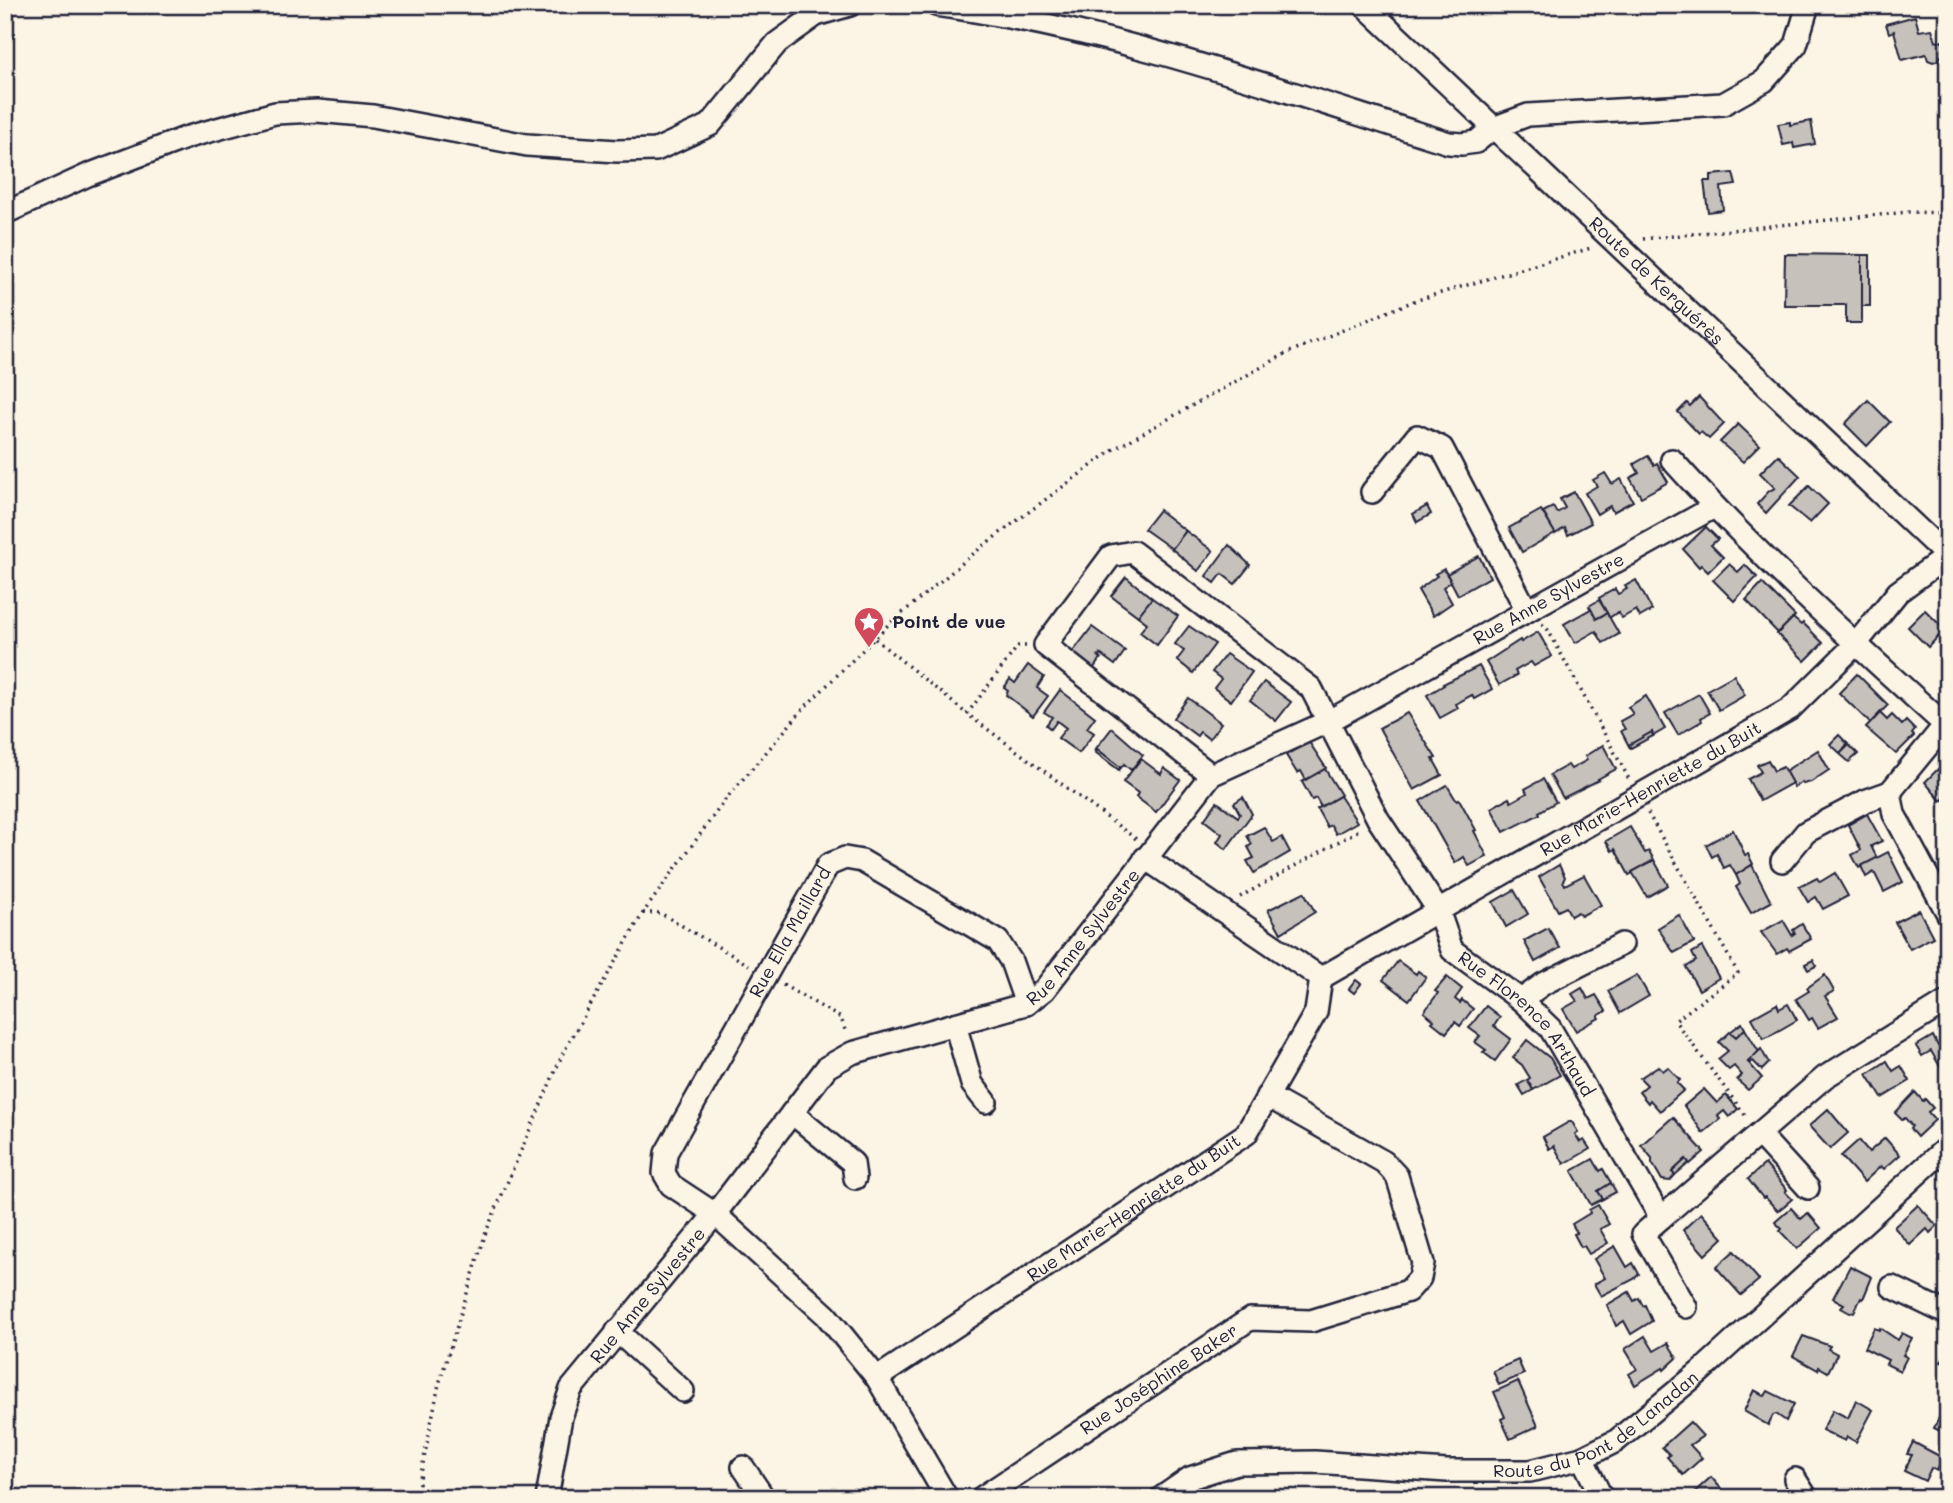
<svg xmlns="http://www.w3.org/2000/svg" width="1953" height="1503" font-family="Mali,sans-serif">
<style>
.building{fill:#c6c1bb;stroke:#22223b;stroke-width:2}
.lines{fill:none;stroke-linecap:round;stroke-linejoin:round}
.minor-casing{stroke:#22223b;stroke-width:26}
.path{stroke:#22223b;stroke-width:3.5;stroke-dasharray:2 5;stroke-linecap:butt}
.minor{stroke:#fcf5e5;stroke-width:21}
.labels{text-anchor:middle;stroke-width:5;stroke-linejoin:round;paint-order:stroke}
.street-label{font-size:18px;fill:#22223b;stroke:#fcf5e5}
.poi-label{font-size:18px;font-weight:bold;fill:#22223b;stroke:#fcf5e5;text-anchor:start}
</style>
<rect width="100%" height="100%" fill="#fcf5e5"/>
<filter id="ink" filterUnits="userSpaceOnUse"><feTurbulence type="fractalNoise" baseFrequency=".0143" numOctaves="2"/><feDisplacementMap in="SourceGraphic" scale="14" xChannelSelector="R" yChannelSelector="G"/><feConvolveMatrix kernelMatrix="1 2 1 2 8 2 1 2 1" color-interpolation-filters="sRGB"/></filter>
<g filter="url(#ink)">
<g class="building">
<polygon points="1915,16 1919,31 1932,29 1936,41 1943,41 1946,55 1941,56 1939,60 1933,62 1928,60 1926,54 1902,60 1894,31 1889,33 1886,24"/>
<polygon points="1811,121 1815,144 1794,148 1793,143 1783,145 1778,124 1790,122 1790,125"/>
<polygon points="1733,173 1736,185 1721,187 1723,210 1708,212 1704,181 1711,181 1711,175"/>
<polygon points="1785,254 1862,255 1862,323 1846,323 1846,305 1784,305"/>
<rect x="1862" y="255" width="8" height="51"/>
<polygon points="1699,397 1724,424 1709,439 1701,432 1699,434 1678,412 1687,403 1690,406"/>
<polygon points="1868,400 1890,422 1867,446 1845,424"/>
<polygon points="1738,424 1760,445 1743,462 1720,442"/>
<polygon points="1778,455 1800,476 1766,513 1757,504 1769,491 1775,488 1760,473"/>
<polygon points="1648,456 1654,465 1657,463 1668,482 1641,497 1630,478 1639,473 1634,464"/>
<polygon points="1605,473 1612,484 1621,479 1633,501 1613,512 1610,506 1597,514 1585,493 1597,486 1593,480"/>
<polygon points="1809,486 1828,504 1810,523 1789,506"/>
<polygon points="1574,492 1591,523 1568,535 1565,528 1555,534 1543,512 1553,507 1557,513 1565,508 1560,499"/>
<polygon points="1427,506 1431,514 1417,522 1413,514"/>
<polygon points="1159,510 1186,531 1172,549 1144,529"/>
<polygon points="1541,510 1555,533 1522,552 1509,528"/>
<polygon points="1706,527 1718,539 1711,545 1723,557 1708,572 1701,565 1699,567 1683,549"/>
<polygon points="1186,531 1213,551 1198,571 1172,549"/>
<polygon points="1229,545 1250,565 1235,584 1222,574 1215,583 1206,576"/>
<polygon points="1479,556 1490,577 1458,595 1447,574"/>
<polygon points="1729,564 1738,572 1745,565 1757,577 1734,601 1713,580"/>
<polygon points="1444,569 1451,582 1443,587 1452,603 1433,616 1418,590 1437,576 1435,574"/>
<polygon points="1126,577 1152,598 1138,616 1111,596"/>
<polygon points="1636,580 1652,610 1640,617 1636,610 1622,618 1618,612 1609,618 1599,598 1615,589 1618,594 1627,589 1625,586"/>
<polygon points="1762,583 1795,616 1778,633 1746,600"/>
<polygon points="1152,598 1178,616 1157,645 1140,632 1147,623 1138,616"/>
<polygon points="1599,600 1607,613 1596,619 1589,606"/>
<polygon points="1591,609 1596,619 1607,613 1619,634 1603,643 1596,631 1575,643 1564,624"/>
<polygon points="1925,610 1945,630 1928,647 1908,627"/>
<polygon points="1793,618 1801,625 1803,623 1823,643 1805,661 1777,634"/>
<polygon points="1189,626 1215,644 1193,673 1177,660 1184,651 1175,644"/>
<polygon points="1092,627 1125,651 1115,665 1100,654 1098,656 1101,658 1093,669 1072,653"/>
<polygon points="1538,632 1552,656 1534,666 1531,662 1515,671 1517,675 1499,685 1486,662 1520,640 1521,642"/>
<polygon points="1226,654 1252,672 1231,701 1214,688 1221,679 1212,672"/>
<polygon points="1028,665 1044,677 1037,688 1048,696 1033,716 1006,695 1008,691 1004,688 1010,679 1015,683"/>
<polygon points="1479,666 1492,689 1474,699 1472,695 1456,704 1458,708 1440,718 1427,695 1444,685 1443,684"/>
<polygon points="1857,674 1888,705 1870,723 1839,693"/>
<polygon points="1734,675 1745,695 1719,710 1707,690"/>
<polygon points="1264,682 1291,702 1276,721 1250,700"/>
<polygon points="1060,690 1095,717 1087,728 1094,733 1079,753 1058,738 1066,728 1057,721 1051,729 1046,725 1052,717 1044,712"/>
<polygon points="1699,694 1710,713 1701,718 1702,721 1678,735 1665,713"/>
<polygon points="1646,696 1665,729 1653,736 1652,732 1629,745 1630,748 1621,731 1625,729 1620,721 1633,714 1628,707"/>
<polygon points="1188,698 1221,723 1209,739 1200,732 1197,736 1173,718"/>
<polygon points="1407,713 1436,758 1433,759 1442,775 1414,790 1379,728"/>
<polygon points="1880,713 1887,720 1892,715 1902,725 1906,721 1915,730 1912,734 1914,736 1896,754 1866,728"/>
<polygon points="1112,728 1143,755 1131,770 1124,764 1119,770 1120,767 1097,749 1094,751"/>
<polygon points="1652,732 1653,736 1631,748 1629,745"/>
<polygon points="1839,735 1848,744 1840,753 1830,744"/>
<polygon points="1309,742 1326,768 1306,780 1301,771 1297,773 1286,755"/>
<polygon points="1603,745 1616,769 1598,779 1599,780 1563,798 1550,775 1568,765 1571,769 1587,760 1585,756"/>
<polygon points="1849,745 1858,754 1849,762 1840,754"/>
<polygon points="1097,749 1120,767 1119,770 1095,752"/>
<polygon points="1818,750 1829,770 1811,782 1803,784 1802,782 1794,787 1785,771"/>
<polygon points="1141,759 1161,774 1164,768 1180,780 1156,812 1136,797 1138,793 1123,782"/>
<polygon points="1948,759 1948,804 1943,799 1941,801 1925,782"/>
<polygon points="1768,760 1774,771 1783,767 1792,783 1760,801 1748,779 1761,772 1757,765"/>
<polygon points="1325,769 1341,795 1321,807 1316,798 1312,800 1302,782"/>
<polygon points="1543,779 1556,802 1539,812 1540,814 1504,832 1491,808 1509,798 1511,802 1527,793 1525,789"/>
<polygon points="1447,785 1456,800 1459,799 1476,830 1474,831 1487,856 1469,866 1464,857 1455,863 1420,801"/>
<polygon points="1340,796 1357,822 1336,834 1331,825 1327,827 1317,809"/>
<polygon points="1243,797 1252,814 1226,849 1217,842 1222,834 1204,820 1217,802 1238,817 1240,814 1234,803"/>
<polygon points="1867,814 1882,841 1871,846 1877,858 1859,868 1852,855 1861,850 1848,825"/>
<polygon points="1264,827 1273,842 1282,837 1290,852 1254,873 1247,861 1254,858 1248,847 1252,844 1247,836"/>
<polygon points="1630,827 1645,853 1649,851 1654,860 1629,875 1615,849 1612,851 1606,841"/>
<polygon points="1733,830 1745,855 1748,854 1753,864 1736,875 1730,865 1724,868 1717,854 1712,857 1706,845"/>
<polygon points="1888,852 1903,882 1884,892 1874,872 1866,877 1861,866"/>
<polygon points="1654,860 1668,885 1647,897 1632,872"/>
<polygon points="1559,865 1565,877 1563,881 1565,885 1584,875 1601,905 1581,916 1578,912 1571,916 1566,907 1558,911 1539,877"/>
<polygon points="1752,865 1771,902 1751,913 1736,887 1740,884 1736,875"/>
<polygon points="1835,873 1848,896 1823,909 1816,897 1808,902 1799,887 1817,878 1820,882"/>
<polygon points="1514,890 1528,914 1506,927 1493,902"/>
<polygon points="1304,892 1315,912 1281,933 1268,910"/>
<polygon points="1919,910 1933,937 1910,949 1895,922"/>
<polygon points="1679,915 1694,942 1674,953 1658,928"/>
<polygon points="1783,920 1792,935 1795,933 1793,930 1802,924 1811,939 1789,951 1787,948 1777,954 1761,932"/>
<polygon points="1548,928 1560,948 1535,962 1524,941"/>
<polygon points="1702,947 1719,978 1699,990 1686,967 1696,961 1692,953"/>
<polygon points="1813,960 1816,966 1808,970 1805,964"/>
<polygon points="1398,961 1416,974 1418,971 1426,977 1409,1000 1383,980"/>
<polygon points="1637,975 1649,996 1620,1013 1608,991"/>
<polygon points="1825,975 1834,991 1825,996 1838,1017 1818,1028 1812,1018 1809,1020 1796,999 1809,991 1807,988"/>
<polygon points="1447,977 1462,989 1455,999 1460,1003 1462,1000 1473,1009 1460,1026 1455,1022 1446,1033 1432,1022 1434,1020 1424,1012 1438,993 1435,991"/>
<polygon points="1356,980 1361,984 1354,993 1349,989"/>
<polygon points="1582,988 1588,999 1596,995 1606,1011 1598,1016 1599,1018 1576,1031 1563,1009 1577,1001 1572,994"/>
<polygon points="1777,1004 1779,1009 1788,1004 1797,1020 1764,1039 1752,1018"/>
<polygon points="1486,1006 1500,1017 1494,1026 1511,1039 1495,1061 1483,1052 1486,1050 1475,1042 1480,1036 1469,1028"/>
<polygon points="1742,1023 1745,1029 1736,1037 1730,1032"/>
<polygon points="1745,1029 1759,1052 1748,1062 1762,1078 1748,1090 1737,1080 1742,1075 1734,1066 1729,1070 1718,1059 1728,1051 1719,1042 1730,1032 1736,1037"/>
<polygon points="1933,1036 1938,1046 1948,1041 1948,1067 1942,1070 1931,1051 1922,1056 1916,1046"/>
<polygon points="1527,1040 1550,1058 1560,1075 1533,1090 1527,1080 1530,1078 1522,1065 1513,1058"/>
<polygon points="1761,1049 1769,1063 1762,1070 1753,1061 1750,1063 1748,1062"/>
<polygon points="1887,1061 1893,1071 1901,1066 1910,1081 1882,1098 1867,1074"/>
<polygon points="1658,1066 1663,1071 1668,1067 1680,1080 1677,1083 1684,1090 1660,1111 1650,1100 1648,1103 1639,1092 1647,1085 1640,1078"/>
<polygon points="1527,1080 1533,1090 1524,1095 1518,1085"/>
<polygon points="1704,1089 1717,1103 1726,1095 1738,1109 1729,1117 1724,1111 1718,1116 1720,1119 1703,1133 1684,1106"/>
<polygon points="1915,1092 1923,1101 1925,1099 1933,1108 1928,1112 1935,1120 1917,1137 1910,1129 1912,1126 1905,1118 1902,1120 1895,1113"/>
<polygon points="1828,1109 1848,1133 1830,1149 1809,1126"/>
<polygon points="1673,1117 1704,1152 1690,1164 1686,1159 1672,1172 1675,1175 1670,1181 1662,1180 1652,1163 1652,1158 1641,1145"/>
<polygon points="1569,1122 1572,1122 1578,1132 1575,1134 1580,1142 1584,1140 1590,1149 1564,1164 1554,1146 1549,1149 1543,1137"/>
<polygon points="1885,1138 1900,1155 1884,1169 1881,1166 1864,1182 1841,1156 1859,1140 1869,1152"/>
<polygon points="1593,1159 1600,1171 1603,1169 1611,1183 1598,1191 1603,1199 1591,1205 1572,1171"/>
<polygon points="1686,1159 1689,1163 1675,1175 1672,1172"/>
<polygon points="1765,1164 1787,1190 1785,1192 1792,1199 1778,1211 1765,1197 1763,1198 1748,1179"/>
<polygon points="1611,1183 1616,1192 1603,1199 1598,1191"/>
<polygon points="1598,1205 1609,1224 1600,1229 1608,1243 1589,1254 1584,1246 1581,1247 1574,1234 1577,1233 1572,1224 1590,1213 1589,1210"/>
<polygon points="1918,1205 1937,1226 1930,1233 1927,1229 1910,1245 1894,1227"/>
<polygon points="1791,1208 1801,1219 1808,1213 1821,1228 1797,1249 1780,1231 1782,1229 1775,1222"/>
<polygon points="1701,1213 1723,1238 1705,1255 1683,1230"/>
<polygon points="1615,1246 1627,1267 1633,1263 1639,1274 1634,1279 1601,1296 1594,1284 1605,1278 1594,1259"/>
<polygon points="1734,1251 1759,1280 1741,1295 1716,1267"/>
<polygon points="1850,1266 1872,1277 1863,1299 1861,1298 1854,1312 1850,1313 1841,1308 1844,1304 1833,1298"/>
<polygon points="1629,1292 1634,1301 1639,1298 1643,1306 1645,1305 1652,1321 1631,1334 1624,1321 1616,1326 1607,1305"/>
<polygon points="1874,1328 1879,1330 1880,1328 1898,1340 1902,1333 1912,1338 1903,1355 1907,1357 1900,1371 1886,1364 1888,1360 1864,1348"/>
<polygon points="1645,1336 1654,1351 1668,1343 1677,1358 1664,1370 1663,1368 1635,1385 1629,1374 1637,1369 1625,1349"/>
<polygon points="1803,1336 1830,1346 1828,1349 1837,1354 1828,1372 1819,1367 1818,1370 1793,1356"/>
<polygon points="1948,1348 1948,1365 1941,1362"/>
<polygon points="1518,1360 1524,1374 1499,1385 1493,1371"/>
<polygon points="1518,1381 1538,1426 1510,1439 1501,1419 1505,1417 1494,1392"/>
<polygon points="1754,1390 1765,1396 1768,1391 1794,1404 1786,1421 1776,1414 1773,1415 1768,1425 1744,1411"/>
<polygon points="1948,1399 1948,1435 1934,1428"/>
<polygon points="1856,1400 1873,1410 1856,1442 1847,1437 1845,1441 1822,1430 1833,1410 1848,1418"/>
<polygon points="1690,1422 1703,1436 1690,1445 1702,1458 1683,1475 1667,1457 1670,1455 1662,1447"/>
<polygon points="1913,1442 1943,1458 1937,1471 1931,1468 1925,1481 1904,1471 1912,1455 1907,1454"/>
<polygon points="1711,1477 1724,1492 1717,1498 1688,1498"/>
<polygon points="1384,1493 1417,1495 1417,1498 1384,1498"/>
</g>
<g class="lines">
<g class="minor-casing">
<g id="minor">
<path d="M936 5C1112 29 1280 90 1449 143L1462 144 1476 142 1493 128 1528 115 1723 104 1764 81 1796 45 1808 5"/>
<path id="s1" d="M1364 5 1948 557"/>
<polyline points="5,213 88,175 188,137 275,113 317,111 373,116 527,145 617,151 656,150 710,125 777,43 816,15 850,5"/>
<path d="M1672 460C1756 554 1851 640 1945 725L1890 792 1894 814 1948 914"/>
<polyline points="1372,492 1417,436 1442,448 1527,611"/>
<path id="s2" d="M1211 775 1045 645 1111 556 1133 552 1311 688 1378 819 1438 910 1452 950 1521 1000 1550 1028 1661 1218 1825 1077 1948 1001"/>
<path id="s3" d="M1145 858 1321 978 1790 709 1856 644 1898 592 1947 556"/>
<polyline points="1782,861 1806,832 1865,801 1890,792"/>
<polyline points="1521,1000 1543,984 1622,944"/>
<polyline points="955,1024 972,1084 986,1102"/>
<polyline points="792,1113 853,1163 855,1178"/>
<polyline points="1759,1134 1808,1188"/>
<polyline points="1661,1218 1643,1234 1686,1307"/>
<polyline points="1892,1287 1948,1314"/>
<polyline points="617,1331 683,1391"/>
<path id="s4" d="M877 1378 1246 1134 1316 1012 1321 978"/>
<polyline points="1582,1458 1602,1498"/>
<polyline points="743,1467 764,1498"/>
<polyline points="1795,1479 1807,1498"/>
<path id="s5" d="M547 1498 561 1417 571 1389 715 1214 827 1067 852 1053 1026 1004 1044 990 1211 775 1329 721 1714 507"/>
<path id="s6" d="M947 1498 877 1378 826 1315 715 1214 671 1185 664 1173 666 1153 828 865 845 858 862 861 998 941 1011 961 1026 1004"/>
<path id="s7" d="M981 1498 1250 1319 1311 1321 1408 1291 1420 1278 1423 1263 1397 1176 1384 1162 1267 1096"/>
<path id="s8" d="M1161 1498 1190 1478 1237 1463 1315 1462 1447 1471H1530L1582 1458 1616 1441 1701 1371 1948 1146"/>
</g>
</g>
<g class="path">
<polyline points="1643,239 1908,212 1948,213"/>
<polyline points="1542,624 1548,630 1629,779"/>
<polyline points="875,639 967,714"/>
<polyline points="1026,646 1018,646 967,714 1136,839"/>
<polyline points="1648,813 1738,973 1675,1021 1748,1119"/>
<polyline points="1240,897 1361,829"/>
<polyline points="643,913 660,913 749,965"/>
<polyline points="783,985 841,1018 846,1033"/>
<polyline points="416,1498 439,1384 486,1232 563,1053 643,913 725,800 805,707 888,625 984,545 1114,449 1287,353 1414,301 1591,248"/>
</g>
<use href="#minor" class="minor"/>
</g>
</g>
<defs>
<g id="sight-pin" transform="scale(1.575)"><path d="M0 17L-7.5 6A9.5 9.5 0 1 1 7.5 6Z" fill="#d1495b" stroke="#fcf5e5"/><path d="M0-6L1.8-2.2L6-1.7L2.9 1.2L3.7 5.4L0 3.3L-3.7 5.4L-2.9 1.2L-6-1.7L-1.8-2.2Z" fill="#fff"/></g>
</defs>
<g fill-rule="evenodd">
<use href="#sight-pin" x="869" y="622"/>
</g>
<g class="labels">
<g class="street-label">
<text dy="6" stroke="none"><textPath href="#s1" startOffset="402">Route de Kerguérès</textPath></text>
<text dy="6" stroke="none"><textPath href="#s5" startOffset="1409">Rue Anne Sylvestre</textPath></text>
<text dy="6" stroke="none"><textPath href="#s3" startOffset="593">Rue Marie-Henriette du Buit</textPath></text>
<text dy="6" stroke="none"><textPath href="#s6" startOffset="710">Rue Ella Maillard</textPath></text>
<text dy="6" stroke="none"><textPath href="#s5" startOffset="821">Rue Anne Sylvestre</textPath></text>
<text dy="6" stroke="none"><textPath href="#s2" startOffset="973">Rue Florence Arthaud</textPath></text>
<text dy="6" stroke="none"><textPath href="#s4" startOffset="308">Rue Marie-Henriette du Buit</textPath></text>
<text dy="6" stroke="none"><textPath href="#s5" startOffset="233">Rue Anne Sylvestre</textPath></text>
<text dy="6" stroke="none"><textPath href="#s7" startOffset="214">Rue Joséphine Baker</textPath></text>
<text dy="6" stroke="none"><textPath href="#s8" startOffset="457">Route du Pont de Lanadan</textPath></text>
</g>
<g class="poi-label">
<text x="892" y="628">Point de vue</text>
</g>
</g>
<rect width="1953" height="1503" fill="none" stroke="#fcf5e5" stroke-width="28"/>
<rect x="14" y="14" width="1925" height="1475" fill="none" stroke="#22223b" stroke-width="2.5" filter="url(#ink)"/>
</svg>
